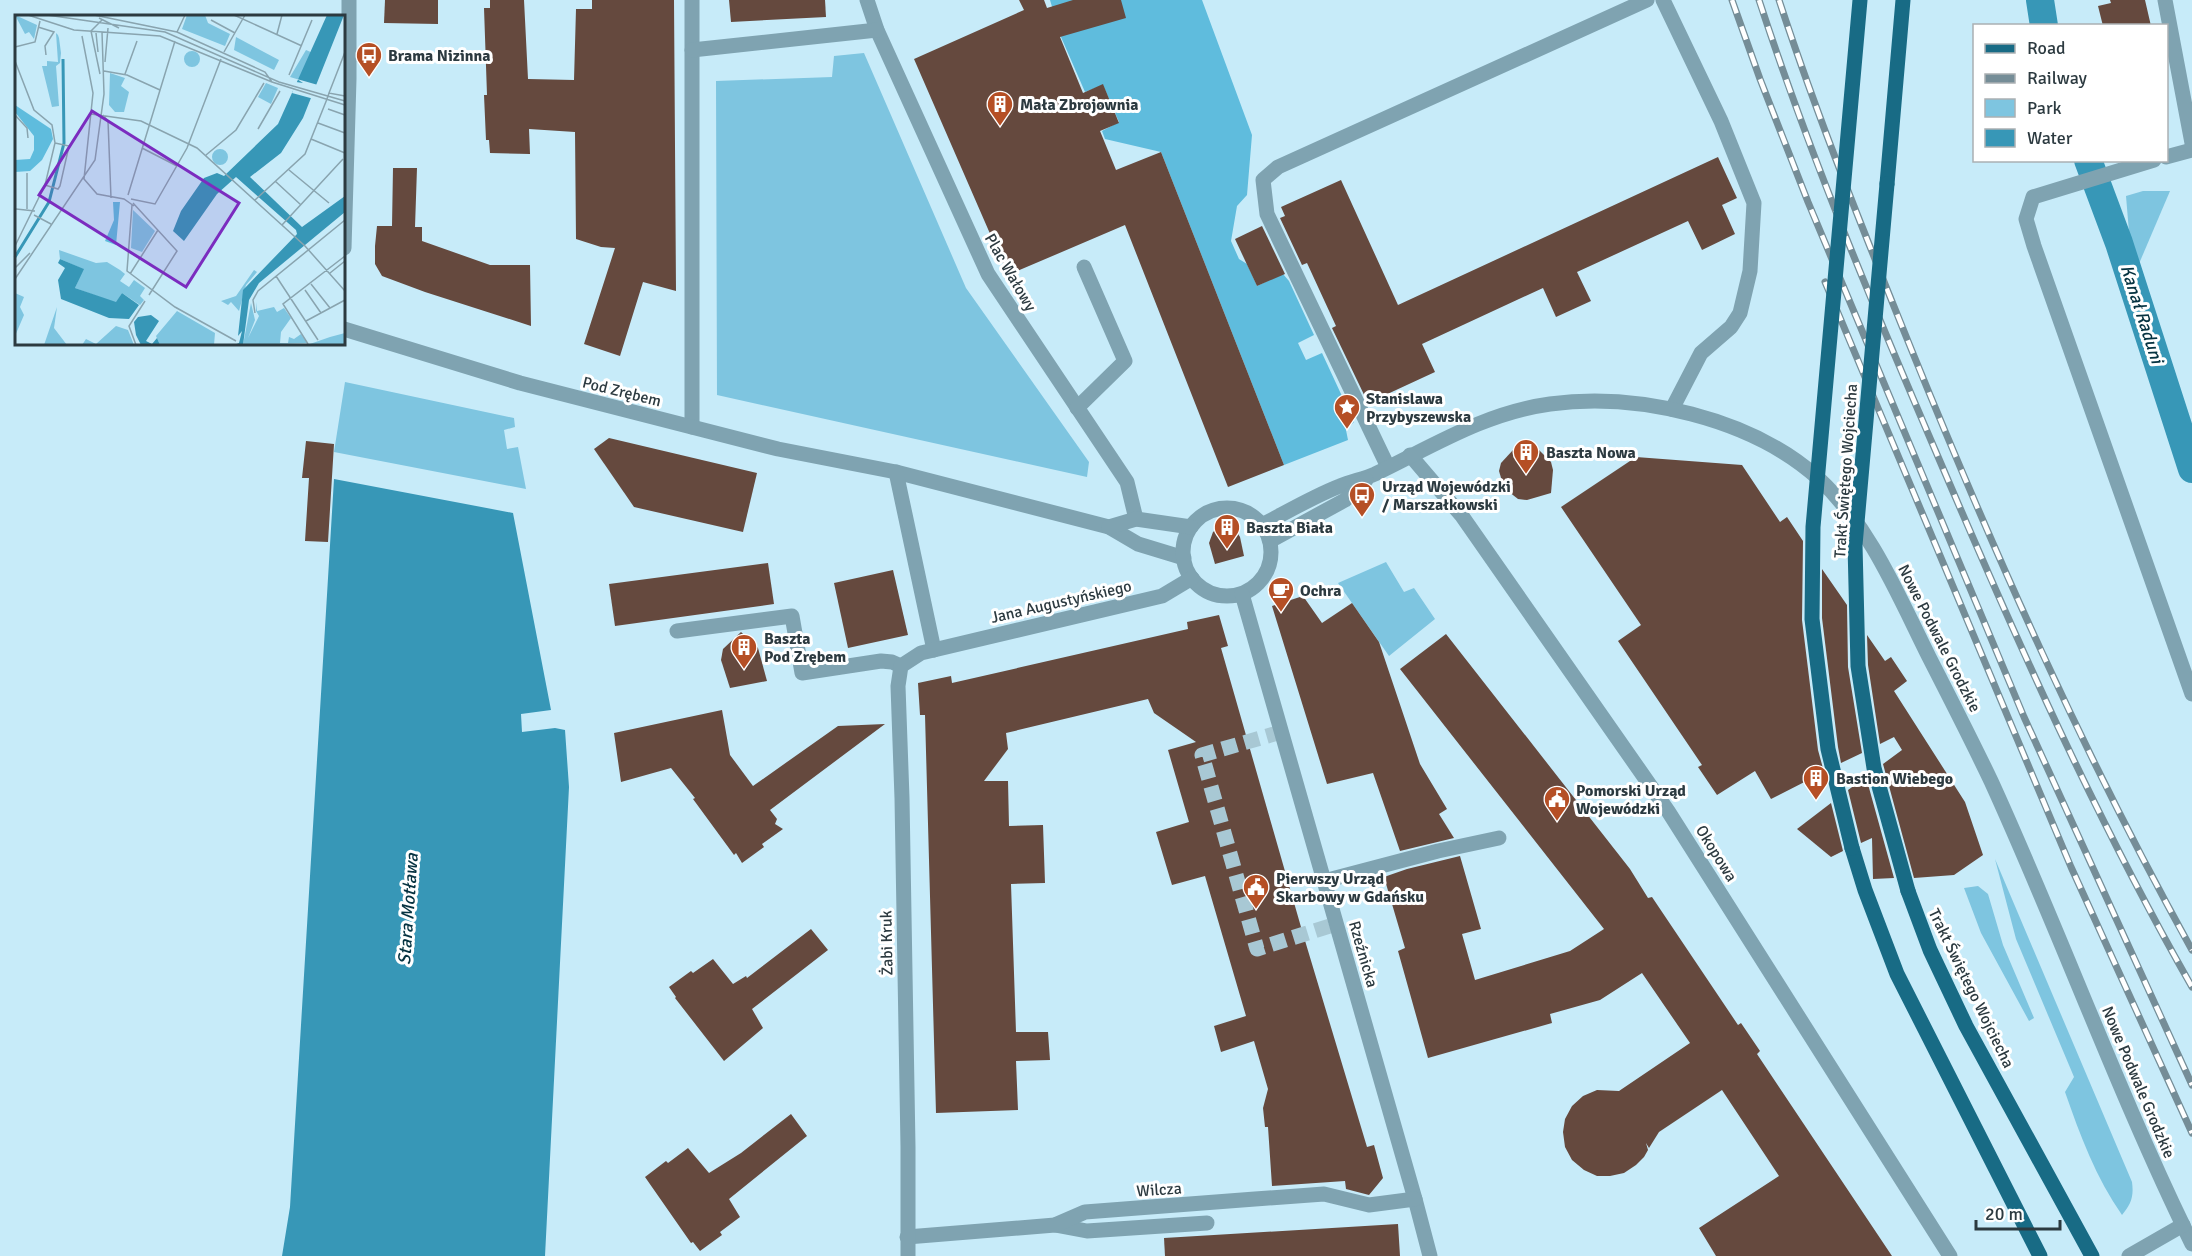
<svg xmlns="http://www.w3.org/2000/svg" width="2192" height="1256" font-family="Signika,sans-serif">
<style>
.green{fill:#7ec5e0}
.forest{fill:#5fbcdd}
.water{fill:#3797b7}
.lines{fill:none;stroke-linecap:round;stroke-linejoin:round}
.canal{stroke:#3797b7;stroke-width:28}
.building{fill:#65493e}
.minor-tunnel{stroke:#a8c8d4;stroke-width:15;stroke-dasharray:15 8;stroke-linecap:butt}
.minor{stroke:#7fa3b1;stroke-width:15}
.major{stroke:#186b85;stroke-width:15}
.rail-casing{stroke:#758d97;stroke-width:7}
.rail{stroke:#fff;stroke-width:4.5;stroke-dasharray:14;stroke-linecap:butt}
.major-bridge{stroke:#186b85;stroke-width:15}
.labels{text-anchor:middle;stroke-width:6;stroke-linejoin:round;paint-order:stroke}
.poi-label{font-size:16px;font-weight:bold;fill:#2c3a40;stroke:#fff;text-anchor:start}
.street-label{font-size:16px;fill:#2c3a40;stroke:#fff}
.water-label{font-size:18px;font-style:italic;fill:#063341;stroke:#fff}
.inset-river{fill:none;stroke:#3797b7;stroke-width:3}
.inset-road{fill:none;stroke:#89a4af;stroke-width:1.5}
.view{fill:#7b2cbf;fill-opacity:0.15;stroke:#7b2cbf;stroke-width:3}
.inset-edge{fill:none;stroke:#2c3a40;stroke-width:3}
</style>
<rect width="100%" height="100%" fill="#c7ebf9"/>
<g class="green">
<polygon points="864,53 966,288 1089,462 1087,477 717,395 716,81 832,77 834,56"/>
<polygon points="2143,191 2170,191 2138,266 2130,244 2126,196"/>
<polygon points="345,382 514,418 515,427 504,430 507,449 518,447 526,489 334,452"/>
<polygon points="1386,562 1404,592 1414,588 1435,619 1389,656 1338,583"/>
<path d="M1995 859 2132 1182C2134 1197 2131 1204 2122 1215 2096 1178 2080 1135 2065 1092L2074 1077 2016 939Z"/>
<polygon points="1978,886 1988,894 2003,945 2034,1018 2029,1021 1981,933 1964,888"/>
</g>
<polygon class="forest" points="1050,0 1202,0 1252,135 1247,195 1237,206 1231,241 1239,259 1247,264 1257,286 1283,274 1289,281 1314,335 1298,343 1306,360 1322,353 1354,422 1346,430 1348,440 1284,465 1161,152 1105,139 1102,131 1119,122 1103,85 1085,92 1061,37"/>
<polygon class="water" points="334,479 513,513 551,710 521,714 522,732 555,728 565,730 569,787 545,1256 282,1256 290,1207"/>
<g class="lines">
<g class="canal">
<polyline points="2040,0 2044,26"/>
<polyline points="2088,160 2119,243 2192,469"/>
</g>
</g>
<g class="building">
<polygon points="385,0 438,0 438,24 384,23"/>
<polygon points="490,0 524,0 528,79 574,80 576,9 592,9 592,0 674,0 676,291 643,282 620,356 584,344 615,248 601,247 576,239 575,132 529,129 530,154 490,153 489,140 486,140 484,95 487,95 484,8 490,8"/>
<polygon points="729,0 825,0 826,17 731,22"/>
<polygon points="1019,0 1044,0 1047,8 1073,0 1121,0 1126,18 1060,37 1083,93 1103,84 1119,123 1100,131 1116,170 1161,152 1284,465 1228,487 1125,225 1008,275 914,59 1024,10"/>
<polygon points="2110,0 2145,0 2151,26 2103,26 2098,6 2111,3"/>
<polygon points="1718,157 1737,198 1722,205 1735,234 1702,250 1688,221 1577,272 1591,301 1556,317 1543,288 1422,344 1435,372 1368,403 1332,328 1336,326 1307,263 1302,265 1280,218 1285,216 1281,207 1341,180 1398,305"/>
<polygon points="393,168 417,168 415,227 422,227 422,241 490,265 530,265 531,326 425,292 382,276 375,264 375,246 377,226 392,226"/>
<polygon points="1262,226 1285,274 1257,286 1235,239"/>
<polygon points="609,438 757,473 743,532 634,507 594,449"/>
<polygon points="306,441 334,444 328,542 305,541 309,478 302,478"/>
<polygon points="1521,447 1538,449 1551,462 1553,470 1551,493 1527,500 1518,499 1504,488 1499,471 1501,463 1513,450"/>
<polygon points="1636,457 1742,465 1780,522 1787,517 1803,541 1802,620 1818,750 1824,772 1771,799 1755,771 1717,795 1698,767 1702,765 1618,641 1641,625 1561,507"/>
<polygon points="1224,524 1235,529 1240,537 1244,556 1215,564 1209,543 1213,532"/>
<polygon points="768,563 774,604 615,626 609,584"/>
<polygon points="1822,569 1847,605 1848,667 1862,753 1841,763 1838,747 1822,618"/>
<polygon points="893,570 908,635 848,648 834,583"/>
<polygon points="1303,596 1322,623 1352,603 1379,642 1420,764 1447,809 1439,814 1454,838 1400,851 1373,773 1327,784 1272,606"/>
<polygon points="1219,615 1228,646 1221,648 1303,934 1367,1147 1374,1145 1383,1178 1369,1195 1346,1189 1345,1181 1272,1186 1268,1127 1265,1127 1263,1108 1268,1089 1254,1041 1221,1052 1214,1026 1246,1016 1205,876 1172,885 1156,832 1189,822 1168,750 1196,742 1154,713 1148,699 1006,733 1008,749 984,781 1008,781 1009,826 1043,825 1045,883 1011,884 1016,1032 1048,1032 1050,1060 1016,1061 1018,1110 936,1113 925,715 920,715 918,683 951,676 952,683 1188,629 1187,622"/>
<polygon points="741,632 758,648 767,681 730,688 721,660 723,649"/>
<polygon points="1446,634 1630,869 1648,898 1652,897 1738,1025 1741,1023 1760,1051 1757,1054 1892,1256 1716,1256 1699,1228 1779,1176 1722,1090 1659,1132 1649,1148 1646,1143 1648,1150 1644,1157 1636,1165 1624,1173 1610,1176 1597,1176 1584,1170 1572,1160 1565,1147 1563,1132 1565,1119 1572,1106 1583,1096 1597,1090 1619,1091 1690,1043 1642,973 1600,1000 1550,1014 1552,1023 1428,1058 1398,951 1405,948 1384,877 1407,869 1460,856 1481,929 1462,934 1475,980 1570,951 1604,929 1400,669"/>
<polygon points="1867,635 1885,661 1891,657 1907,681 1894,691 1965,802 1983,855 1954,875 1914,878 1883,764 1902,750 1894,737 1880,744 1868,665"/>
<polygon points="722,710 730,755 753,786 838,726 885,724 770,810 777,819 775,824 783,829 762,844 764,847 742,863 736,853 734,855 693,799 695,798 671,768 621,782 614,733"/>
<polygon points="1866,777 1894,878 1873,879 1872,838 1861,843 1848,790"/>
<polygon points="1831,803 1843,851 1831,857 1797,829"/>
<polygon points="811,929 828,950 752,1009 763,1028 724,1061 675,998 676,997 669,987 691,971 693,973 713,959 733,984 746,976 747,978"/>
<polygon points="791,1114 807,1136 729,1199 740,1217 720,1232 722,1235 700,1251 693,1242 691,1243 645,1177 666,1161 668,1163 688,1148 709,1173 741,1153"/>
<polygon points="1398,1224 1400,1256 1165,1256 1164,1238"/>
</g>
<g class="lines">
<polyline class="minor-tunnel" points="1281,732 1202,755 1257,949 1336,924"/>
<g class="minor">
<polyline points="692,0 692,427"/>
<polyline points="867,0 877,30 988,274 1127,482 1136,519"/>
<polyline points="1663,0 1721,121 1754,203 1750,271 1740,313 1731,327 1701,353 1672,409"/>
<polyline points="2165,0 2192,143"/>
<polyline points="692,50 877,30"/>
<polyline points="2166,157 2192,150"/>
<polyline points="2154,160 2033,197 2026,219 2034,246 2192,694"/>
<polyline points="344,248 349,79 349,0"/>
<polyline points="344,329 520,383 778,449 896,472 1109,527 1138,544 1184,558"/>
<polyline points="1077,408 1125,361 1084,267"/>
<polyline points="1410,455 1462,516 1668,811 1950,1256"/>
<polyline points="1388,467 1267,214 1263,180 1278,167 1647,0"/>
<polyline points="896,472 934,650"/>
<circle cx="1227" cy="552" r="44"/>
<path d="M1262 525C1287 512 1314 496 1340 486 1352 481 1364 479 1375 474 1433 446 1485 413 1550 404 1637 392 1751 418 1818 478 1870 526 1898 595 1929 657 1950 698 1971 739 1991 781 2061 934 2118 1093 2192 1244"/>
<polyline points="1109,527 1136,519 1191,527"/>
<polyline points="1270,541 1345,500 1366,480"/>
<polyline points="1242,594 1415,1199 1430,1256"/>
<polyline points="677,631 792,616 802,673 881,661 892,662 901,666"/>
<polyline points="1324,881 1438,851 1499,838"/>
<polyline points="1055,1225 1087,1231 1207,1223"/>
<polyline points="907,1237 1055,1225 1085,1212 1255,1199 1324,1194 1369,1205 1415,1199"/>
<polyline points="908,1256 908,1147 902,798 898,686 901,666 921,653 1162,596 1192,578"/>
<polyline points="2129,1256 2183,1225"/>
</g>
<g class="major">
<polyline points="1887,184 1903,0"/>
<polyline points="1852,848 1865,890 1897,974 2040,1256"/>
<polyline points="1908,891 1930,950 1966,1026 2092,1256"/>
</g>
<g class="rail-casing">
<g id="rail">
<polyline points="1732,0 1760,79 1808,202 2024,717 2192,1085"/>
<path d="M1759 0C1810 156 1874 308 1939 459 2016 639 2095 817 2192 987"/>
<path d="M1779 0C1818 119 1865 235 1912 351 1995 555 2085 757 2192 950"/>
<polyline points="1825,282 2071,867 2192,1133"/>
</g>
</g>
<use href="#rail" class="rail"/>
<g class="major-bridge">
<polyline points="1887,184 1855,545 1858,666 1874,768 1908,891"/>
<polyline points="1852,848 1828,749 1812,619 1813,527 1860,0"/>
</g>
</g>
<defs>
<g id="bus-pin" transform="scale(1.35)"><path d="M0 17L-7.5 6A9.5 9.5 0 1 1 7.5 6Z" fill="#b54f25" stroke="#fff"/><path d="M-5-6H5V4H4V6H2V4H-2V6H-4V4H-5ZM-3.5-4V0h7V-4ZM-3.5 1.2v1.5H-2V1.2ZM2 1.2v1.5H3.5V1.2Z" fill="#fff"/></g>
<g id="building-pin" transform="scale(1.35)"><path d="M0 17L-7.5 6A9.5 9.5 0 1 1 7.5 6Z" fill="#b54f25" stroke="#fff"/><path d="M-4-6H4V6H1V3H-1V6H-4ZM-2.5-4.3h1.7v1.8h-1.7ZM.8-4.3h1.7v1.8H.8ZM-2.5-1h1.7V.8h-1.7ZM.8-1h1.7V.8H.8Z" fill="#fff"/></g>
<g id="sight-pin" transform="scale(1.35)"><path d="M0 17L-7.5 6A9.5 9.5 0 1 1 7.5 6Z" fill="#b54f25" stroke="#fff"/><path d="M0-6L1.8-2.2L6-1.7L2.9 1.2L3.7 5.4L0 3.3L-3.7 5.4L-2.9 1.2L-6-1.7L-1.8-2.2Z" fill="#fff"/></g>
<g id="cafe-pin" transform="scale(1.35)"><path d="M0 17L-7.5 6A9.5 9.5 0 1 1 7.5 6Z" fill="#b54f25" stroke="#fff"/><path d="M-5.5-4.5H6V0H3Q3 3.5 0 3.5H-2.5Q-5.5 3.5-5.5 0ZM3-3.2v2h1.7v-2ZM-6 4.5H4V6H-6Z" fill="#fff"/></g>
<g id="civic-pin" transform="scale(1.35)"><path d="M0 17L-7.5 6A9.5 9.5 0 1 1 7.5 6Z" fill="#b54f25" stroke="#fff"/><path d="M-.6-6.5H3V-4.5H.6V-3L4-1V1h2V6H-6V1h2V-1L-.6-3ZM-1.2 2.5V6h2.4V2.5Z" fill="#fff"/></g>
</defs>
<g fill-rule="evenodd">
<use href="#bus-pin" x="369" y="55"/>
<use href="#building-pin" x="1000" y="104"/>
<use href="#sight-pin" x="1347" y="407"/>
<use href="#building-pin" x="1526" y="452"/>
<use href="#bus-pin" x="1362" y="495"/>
<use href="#building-pin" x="1227" y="527"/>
<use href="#cafe-pin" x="1281" y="590"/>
<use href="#building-pin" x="744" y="647"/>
<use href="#building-pin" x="1816" y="778"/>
<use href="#civic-pin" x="1557" y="799"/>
<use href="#civic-pin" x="1256" y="887"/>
</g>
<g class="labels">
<g class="poi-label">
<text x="388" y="61">Brama Nizinna</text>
<text x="1020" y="110">Mała Zbrojownia</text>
<text x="1366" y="404">Stanislawa<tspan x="1366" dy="18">Przybyszewska</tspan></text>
<text x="1546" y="458">Baszta Nowa</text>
<text x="1382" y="492">Urząd Wojewódzki<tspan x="1382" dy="18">/ Marszałkowski</tspan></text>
<text x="1246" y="533">Baszta Biała</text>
<text x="1300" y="596">Ochra</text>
<text x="764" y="644">Baszta<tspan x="764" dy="18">Pod Zrębem</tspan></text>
<text x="1836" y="784">Bastion Wiebego</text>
<text x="1576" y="796">Pomorski Urząd<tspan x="1576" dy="18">Wojewódzki</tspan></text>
<text x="1276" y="884">Pierwszy Urząd<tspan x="1276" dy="18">Skarbowy w Gdańsku</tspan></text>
</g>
<g class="street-label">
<text transform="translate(1011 272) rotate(60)" y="6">Plac Wałowy</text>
<text transform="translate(622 391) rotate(14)" y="6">Pod Zrębem</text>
<text transform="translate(1845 471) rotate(-86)" y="6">Trakt Świętego Wojciecha</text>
<text transform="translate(1061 601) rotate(-13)" y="6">Jana Augustyńskiego</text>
<text transform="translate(1940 638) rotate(63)" y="6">Nowe Podwale Grodzkie</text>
<text transform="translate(1717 853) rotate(58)" y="6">Okopowa</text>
<text transform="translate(886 943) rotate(-91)" y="6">Żabi Kruk</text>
<text transform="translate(1364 954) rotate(74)" y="6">Rzeźnicka</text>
<text transform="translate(1972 988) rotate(64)" y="6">Trakt Świętego Wojciecha</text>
<text transform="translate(2139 1082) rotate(67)" y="6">Nowe Podwale Grodzkie</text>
<text transform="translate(1159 1189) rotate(-4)" y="6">Wilcza</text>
</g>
<g class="water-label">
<text transform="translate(2142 314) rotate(72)" y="6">Kanał Raduni</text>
<text transform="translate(408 909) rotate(-86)" y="6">Stara Motława</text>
</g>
</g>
<g transform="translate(15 15)">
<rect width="330" height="330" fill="#c7ebf9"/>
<path d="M0 0 22 10 19 24 14 17 10 19ZM172 0H190L193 8 215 19 210 31 167 14ZM41 18 43 20 44 23 46 38 45 48 41 51 44 91 37 92 27 51H32V46L43 47ZM221 22 264 45 259 55 219 35ZM291 35 298 38 285 65 275 62ZM169 44a8 8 0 1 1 16 0a8 8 0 1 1-16 0ZM95 58 110 63 106 71 114 77 109 97H100L94 90ZM251 68 263 73 256 89 243 82ZM197 142a8 8 0 1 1 16 0a8 8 0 1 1-16 0ZM118 195 140 216 127 237 116 233ZM44 235 81 248 92 247 105 255 110 259 105 266 114 272 119 265 130 273 125 281 129 285 125 290 107 278 101 288 60 273 68 254 45 244ZM239 255 242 257 231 270 224 296 216 287 213 290 206 286 221 281ZM0 278 9 282 5 292 9 300 0 321ZM241 287 242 296 259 292 262 297 269 293 276 303 266 317 265 328H273L274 322 279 324 286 319 292 328 228 330 236 288 240 305 233 323 244 301 241 296ZM42 292 39 313 52 330H29ZM162 296 200 318 199 330H145L141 321ZM101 311 113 315 119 330H67L71 324 81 329ZM330 318V330H292L315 322Z" fill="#7ec5e0"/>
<path d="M0 90 36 114 38 124 27 145 15 156 0 157V145L15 144 19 135V121L0 97ZM98 187H105L101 230 90 226 99 205Z" fill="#5fbcdd"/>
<path d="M312 0H329L288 103 266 138 235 162 287 212 330 181V197L244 268 234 285 228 330H219L224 328 227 316 223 321 228 275 282 219 281 215 221 162 202 179 169 226 158 216 166 196 189 163 202 158 209 161 263 109ZM45 244 69 254 60 273 101 287 107 278 124 290 114 304 94 303 46 284 43 265 50 253 43 248ZM136 300 144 306 131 326 137 329 142 323 145 330H126L121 320 119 307 123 302Z" fill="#3797b7"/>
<path d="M282 64 303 70 299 84 277 78 281 67 288 68Z" fill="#c7ebf9"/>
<path class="inset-river" d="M0 242 34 187 49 128 48 44"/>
<path class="inset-road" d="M13 0 59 15 145 21 257 67 330 90M32 0 150 17 264 67 330 86M79 0 162 17 250 57 257 67M219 0 287 31M84 3 104 13M196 5 220 18M23 12 39 17 30 31 31 40M162 17 170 0M81 18 83 37M262 19 267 0M67 21 78 78 69 164 82 179 109 184 119 191M0 32 20 27 25 6M209 37 230 0M0 46 19 95 37 110 40 128 30 170 0 231M90 47 93 13M89 56 112 60 145 75M85 59 76 16 87 5M110 59 122 26M274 60 297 5M314 78 330 37M312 84 314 78 330 81M313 94 330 100M76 99 126 106 182 133 290 231 330 276M0 100 12 113 13 123M88 100 93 106 96 183M303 108 330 118M243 114 265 76M296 124 330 138M127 133 162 151M191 140 221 115 249 68M274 155 314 188M260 166 286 190M30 170 43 174 45 171 54 131 40 128M113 180 160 26M116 184 140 189 172 133 206 44M240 185 290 139 312 84M118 188 162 236 134 280M117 190 112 256 160 292 221 326M1 194 20 196M12 194V158M19 200 36 209M267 210 328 144M0 253 15 238M315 258 330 246M115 259 143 215M261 261 303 325M0 264 80 145 89 79 87 17M296 269 315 293M290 275 306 298M240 298 238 285 243 276 330 205M291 306 330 285M293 329 268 289 330 241M121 330 114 311 130 286"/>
<path class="view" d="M77 96 224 188 171 272 24 180Z"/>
<rect width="330" height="330" class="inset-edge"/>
</g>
<rect x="1973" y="24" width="195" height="138" fill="#ffffff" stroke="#abb0b3" stroke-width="1.5"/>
<rect x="1985" y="44" width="30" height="9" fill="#186b85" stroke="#abb0b3" stroke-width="1.5"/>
<text x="2027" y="54" font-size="18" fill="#2c3a40">Road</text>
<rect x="1985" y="74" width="30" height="9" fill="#758d97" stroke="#abb0b3" stroke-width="1.5"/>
<text x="2027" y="84" font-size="18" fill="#2c3a40">Railway</text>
<rect x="1985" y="99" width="30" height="18" fill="#7ec5e0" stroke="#abb0b3" stroke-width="1.5"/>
<text x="2027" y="114" font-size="18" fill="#2c3a40">Park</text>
<rect x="1985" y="129" width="30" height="18" fill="#3797b7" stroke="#abb0b3" stroke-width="1.5"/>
<text x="2027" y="144" font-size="18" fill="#2c3a40">Water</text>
<path d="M1976 1220v9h84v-9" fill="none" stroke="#2c3a40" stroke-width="3"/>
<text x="1985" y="1220" font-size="18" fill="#2c3a40" stroke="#ffffff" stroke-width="4.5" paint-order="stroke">20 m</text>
</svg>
